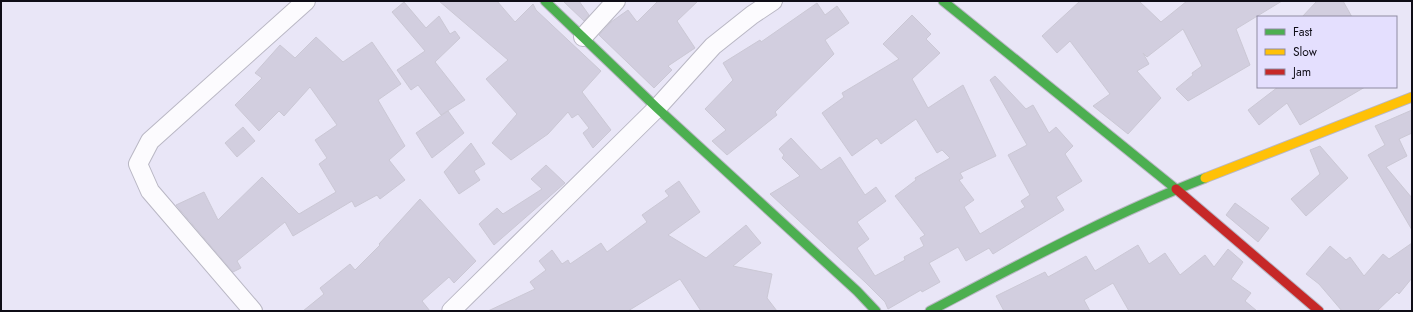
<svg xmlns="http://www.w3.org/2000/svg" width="1413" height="312" font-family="Jost,sans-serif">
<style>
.building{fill:#d2cedf;stroke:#cbc8d5}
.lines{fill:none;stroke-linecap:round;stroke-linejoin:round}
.street-casing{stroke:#b9b7c4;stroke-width:20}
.fast-casing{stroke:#b9b7c4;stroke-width:11}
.slow-casing{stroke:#b9b7c4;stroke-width:11}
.jam-casing{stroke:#b9b7c4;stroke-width:11}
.street{stroke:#fcfbfe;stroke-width:18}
.fast{stroke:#4caf50;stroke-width:9}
.slow{stroke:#ffc107;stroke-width:9}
.jam{stroke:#c62828;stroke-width:9}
</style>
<rect width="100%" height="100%" fill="#e9e6f7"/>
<g class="building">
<polygon points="439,1 497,1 515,22 533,4 536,10 601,71 582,92 611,130 593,148 583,133 589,128 578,114 572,118 568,112 548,134 511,160 492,143 517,114 486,79 508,60"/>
<polygon points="563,1 579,1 589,15 584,21"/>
<polygon points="658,1 698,1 677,21 695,48 668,66 672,70 654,88 599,35 611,22 628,10 637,22"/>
<polygon points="1080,1 1139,1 1161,22 1187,1 1282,1 1236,29 1250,65 1188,101 1176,89 1193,75 1192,73 1202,66 1183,29 1147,57 1143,53 1149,64 1137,71 1161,98 1128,134 1093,106 1110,94 1070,41 1057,53 1042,36"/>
<polygon points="1317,1 1343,1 1352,17 1302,17"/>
<polygon points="404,2 426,28 439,16 450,34 455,31 460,38 435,62 465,100 441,115 418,85 411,90 397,70 425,51 392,12"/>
<polygon points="817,3 825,15 837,6 849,23 825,40 834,54 775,112 777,115 727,155 712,141 726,130 705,109 733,80 723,63 760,40 761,42"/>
<polygon points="912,15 931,34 926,39 940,53 912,79 928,108 963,85 996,156 960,173 963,178 959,180 974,200 964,207 980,234 1025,207 1021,201 1030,195 1008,155 1027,145 990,80 995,76 1026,109 1033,105 1049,133 1056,127 1073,146 1065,154 1082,181 1056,197 1064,210 993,254 989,248 966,261 958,247 929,263 940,282 922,292 921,290 888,309 885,302 865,282 770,194 800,176 782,158 784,155 779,149 791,138 821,170 840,157 865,195 876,187 886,201 857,222 869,239 857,248 875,276 905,260 904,257 924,246 920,238 925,235 895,196 916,180 915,178 950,158 942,150 937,153 916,119 881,144 877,138 852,156 822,113 844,97 842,93 899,59 883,44"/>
<polygon points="316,37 343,62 372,42 401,84 378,100 405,146 389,160 405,180 380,199 377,195 355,207 352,201 293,236 285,222 237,261 241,268 233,272 176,205 204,192 218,220 262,177 299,214 336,192 319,164 327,158 315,140 337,125 310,87 284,116 279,111 259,131 235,105 262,78 255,73 280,45 295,58"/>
<polygon points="1278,87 1365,87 1300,125 1287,103 1259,125 1248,110"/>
<polygon points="1412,110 1412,133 1399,139 1407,156 1386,167 1412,198 1412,230 1368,155 1385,145 1375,126"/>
<polygon points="448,111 464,133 432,158 416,133"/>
<polygon points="243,127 255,141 237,157 225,143"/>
<polygon points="471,143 485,164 474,171 480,180 459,194 444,172"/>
<polygon points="1320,146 1348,178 1306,216 1291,199 1320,174 1310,150"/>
<polygon points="546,165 565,183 494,245 479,224 497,208 503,214 542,189 531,179"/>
<polygon points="679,181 700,212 668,235 706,258 746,225 761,243 733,266 772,274 767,298 777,311 701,311 680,279 628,311 488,311 535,289 530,282 546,270 539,261 552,250 562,264 568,260 570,264 601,243 607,252 647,222 642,215 669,196 665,191"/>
<polygon points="420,199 476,261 454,283 449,277 422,301 430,311 303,311 324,294 320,288 350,264 355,270 380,245 379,244"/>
<polygon points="1235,203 1269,228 1258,242 1226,215"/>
<polygon points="1412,243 1412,278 1399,294 1397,292 1377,311 1342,311 1319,284 1306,274 1330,246 1346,260 1350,257 1364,276 1383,254 1389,259"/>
<polygon points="1138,245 1149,264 1165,253 1180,275 1205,255 1214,267 1228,249 1243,262 1231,279 1251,293 1245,301 1257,311 1129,311 1113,283 1084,300 1090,311 1004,311 996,296 1045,272 1048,277 1086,256 1095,271"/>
</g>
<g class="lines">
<g class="street-casing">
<g id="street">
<polyline points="583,37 616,1"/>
<polyline points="253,311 150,191 138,164 150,141 306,1"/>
<polyline points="451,311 657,108 713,46 752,15 773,1"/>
</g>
</g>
<g class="fast-casing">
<g id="fast">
<polyline points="545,1 657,108 857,291 876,311"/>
<polyline points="943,1 1176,189"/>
<path d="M930 311C1020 264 1110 215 1205 178"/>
</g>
</g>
<g class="slow-casing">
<polyline id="slow" points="1205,178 1412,97"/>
</g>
<g class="jam-casing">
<polyline id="jam" points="1176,189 1319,311"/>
</g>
<use href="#street" class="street"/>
<use href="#fast" class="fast"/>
<use href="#slow" class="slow"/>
<use href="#jam" class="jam"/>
</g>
<rect width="1413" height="312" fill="none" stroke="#0f0d17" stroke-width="4"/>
<rect x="1257" y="16" width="140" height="72" fill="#e4dffe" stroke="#8f8ba2"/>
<rect x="1265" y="29" width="20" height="6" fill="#4caf50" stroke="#8f8ba2"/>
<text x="1293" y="36" font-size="12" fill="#0f0d17">Fast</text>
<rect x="1265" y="49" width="20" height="6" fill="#ffc107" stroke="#8f8ba2"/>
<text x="1293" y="56" font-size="12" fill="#0f0d17">Slow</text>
<rect x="1265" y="69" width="20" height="6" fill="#c62828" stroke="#8f8ba2"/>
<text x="1293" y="76" font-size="12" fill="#0f0d17">Jam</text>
</svg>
